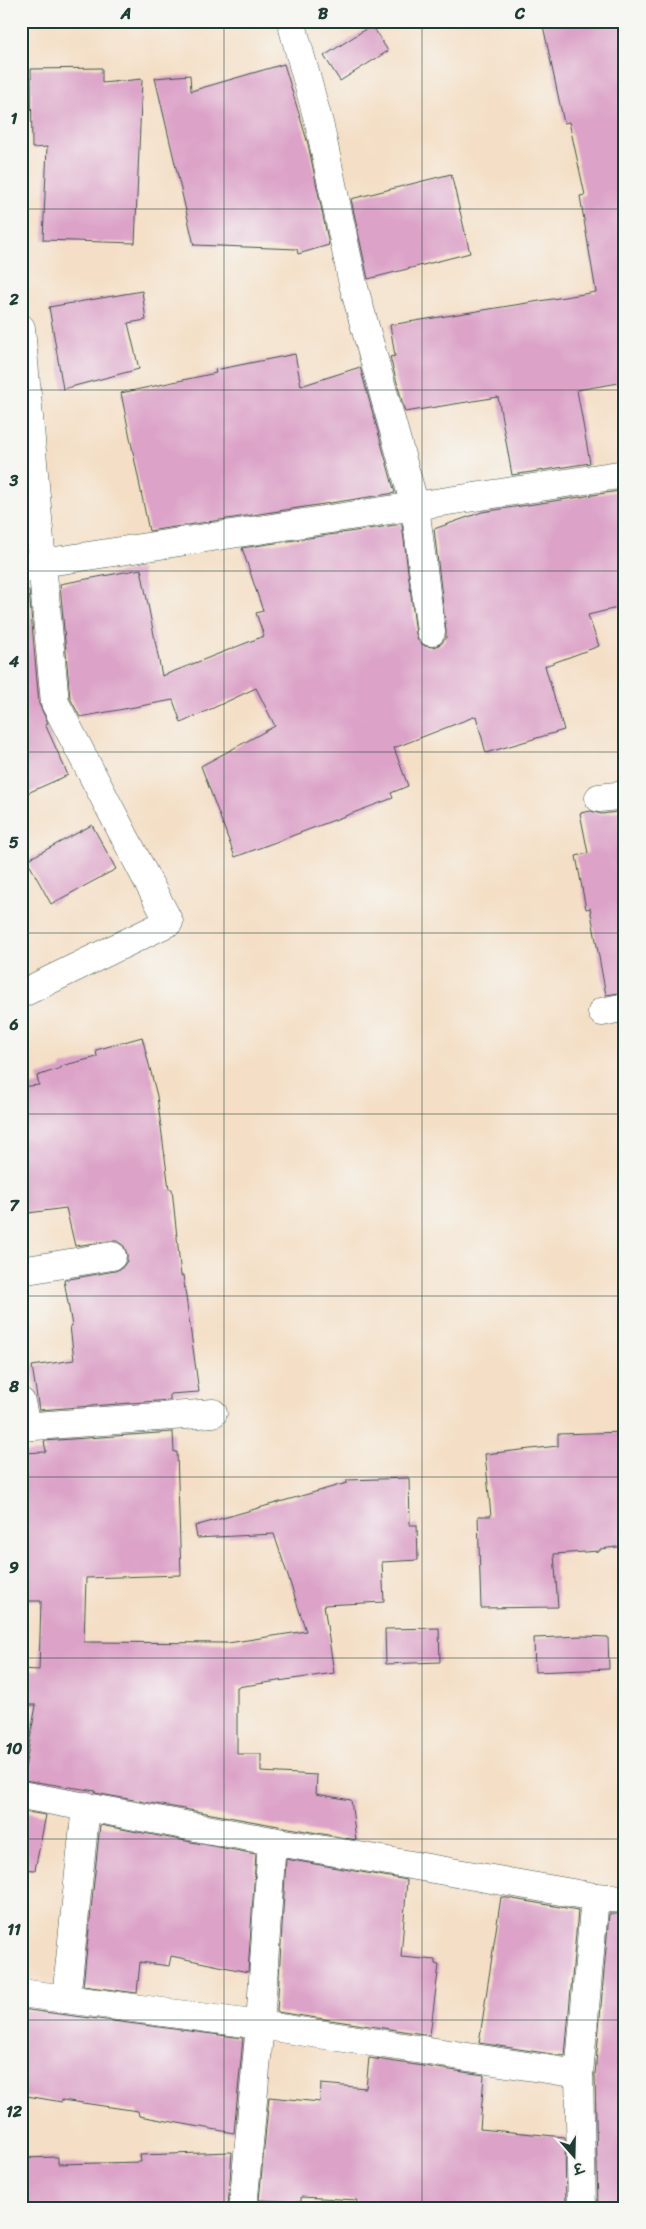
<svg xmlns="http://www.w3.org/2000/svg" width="646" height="2229" font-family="Sriracha,'Playpen Sans Deva',sans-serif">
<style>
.building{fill:#dca2c8}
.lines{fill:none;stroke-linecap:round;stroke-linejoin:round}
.street-casing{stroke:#3f554a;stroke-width:29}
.street{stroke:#fff;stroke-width:28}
.grid{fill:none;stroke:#1f3d34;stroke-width:1;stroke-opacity:0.55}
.neatline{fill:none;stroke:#1f3d34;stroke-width:2}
.grid-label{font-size:16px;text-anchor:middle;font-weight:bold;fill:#1f3d34}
</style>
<rect width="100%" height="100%" fill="#f6f6f2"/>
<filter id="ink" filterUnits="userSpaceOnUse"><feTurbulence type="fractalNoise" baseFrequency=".02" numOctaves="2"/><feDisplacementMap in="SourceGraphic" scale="10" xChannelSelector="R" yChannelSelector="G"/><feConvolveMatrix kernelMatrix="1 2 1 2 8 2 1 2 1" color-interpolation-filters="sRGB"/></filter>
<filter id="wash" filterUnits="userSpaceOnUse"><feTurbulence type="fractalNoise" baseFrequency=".0096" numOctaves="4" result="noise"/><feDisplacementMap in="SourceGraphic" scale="20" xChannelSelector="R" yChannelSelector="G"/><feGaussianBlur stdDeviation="1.12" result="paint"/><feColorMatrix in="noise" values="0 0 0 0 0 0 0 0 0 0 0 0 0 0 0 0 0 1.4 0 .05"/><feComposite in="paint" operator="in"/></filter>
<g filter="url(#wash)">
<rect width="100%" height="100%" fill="#f4dfc6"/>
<g id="blocks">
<g class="building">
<polygon points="542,21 625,21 625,382 577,390 590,463 512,475 498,397 405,412 390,357 395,356 390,325 596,292 580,196 585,195 569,122 564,123"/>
<polygon points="372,25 388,51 340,81 324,56"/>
<polygon points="284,64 308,144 329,245 298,254 297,249 194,245 155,78 190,75 191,91"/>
<polygon points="102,68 102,83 142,79 135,243 43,240 47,147 32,148 31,69"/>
<polygon points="451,174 470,253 368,279 351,199"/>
<polygon points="142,291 146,320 128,323 139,369 63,389 49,307"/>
<polygon points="295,354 301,386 360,367 395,493 149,531 121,393 216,373 215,370"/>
<polygon points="619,491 625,516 625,606 588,615 599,646 545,666 564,730 486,753 476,716 394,748 408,786 391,793 393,798 273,843 235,857 201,766 275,726 256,688 181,723 173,700 80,717 70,698 60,584 141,569 162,676 264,636 256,613 263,611 242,548 402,524 416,634 418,641 425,646 433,647 441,644 446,638 446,631 434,529 482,512"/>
<polygon points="29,590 39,704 48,723 45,724 68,775 21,796 21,592"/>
<polygon points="591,811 601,814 625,811 625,992 606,995 590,908 586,909 576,856 588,853 580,813"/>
<polygon points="92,825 116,869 51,904 27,860"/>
<polygon points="142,1037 157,1096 169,1189 172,1189 181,1276 183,1275 199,1392 170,1394 170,1400 39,1410 32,1366 74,1360 70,1326 72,1326 64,1280 115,1271 122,1268 127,1261 127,1254 124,1246 117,1241 109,1241 75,1246 66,1208 21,1214 21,1087 39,1085 37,1076 61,1068 61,1066 97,1057 96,1050"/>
<polygon points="173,1432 174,1452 177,1452 181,1575 86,1578 84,1642 228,1643 306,1631 274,1534 197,1538 195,1526 347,1483 347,1480 409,1478 410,1525 417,1525 418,1560 382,1562 384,1602 324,1605 334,1673 237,1687 237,1754 261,1754 261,1772 317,1775 316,1794 351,1800 356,1840 95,1793 96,1791 23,1780 36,1705 21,1705 21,1669 39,1670 41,1601 21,1601 21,1453 46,1452 44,1441"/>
<polygon points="625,1432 625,1546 600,1549 600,1551 554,1554 558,1607 481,1608 478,1516 491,1516 485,1454 558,1446 558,1434"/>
<polygon points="439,1628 440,1662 386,1664 385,1629"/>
<polygon points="583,1636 608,1637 609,1669 535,1672 534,1638"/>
<polygon points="21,1811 46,1815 35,1870 21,1869"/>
<polygon points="100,1825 256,1854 248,1972 171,1956 169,1966 140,1962 137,1993 83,1986"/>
<polygon points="286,1859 407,1880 401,1957 435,1960 435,1964 439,1965 430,2035 277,2012"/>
<polygon points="501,1897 578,1910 565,2056 479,2043"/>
<polygon points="609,1914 625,1914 625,2208 598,2208 595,2075"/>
<polygon points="21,2009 243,2038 234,2133 139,2116 138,2111 62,2100 62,2102 21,2095"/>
<polygon points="369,2058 484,2075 480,2129 565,2137 566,2208 356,2208 357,2200 301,2197 301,2202 259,2200 269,2097 320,2102 321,2084 366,2088"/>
<polygon points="232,2152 228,2208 21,2208 21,2158 58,2157 58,2164 141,2162 140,2155"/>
</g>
</g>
</g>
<g filter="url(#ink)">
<use href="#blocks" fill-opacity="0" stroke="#3f554a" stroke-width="1"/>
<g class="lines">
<g class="street-casing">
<g id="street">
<polyline points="291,21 320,127 353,284 415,506 431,632"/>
<polyline points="21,328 42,563 21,569"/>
<polyline points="599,798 625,795"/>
<polyline points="21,994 169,922 55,703 42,563 625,474"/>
<polyline points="602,1012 625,1007"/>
<polyline points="21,1271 112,1256"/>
<polyline points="21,1402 26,1426"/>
<polyline points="21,1427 213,1413"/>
<polyline points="21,1795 272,1841 595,1897 579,2074 582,2208"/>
<polyline points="595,1897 625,1899"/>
<polyline points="21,1993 260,2025 579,2074"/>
<polyline points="66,1999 86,1806"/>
<polyline points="243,2208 260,2025 272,1841"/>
</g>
</g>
<use href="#street" class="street"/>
</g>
</g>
<path class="grid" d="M224 21V2208M422 21V2208M21 209H625M21 390H625M21 571H625M21 752H625M21 933H625M21 1114H625M21 1296H625M21 1477H625M21 1658H625M21 1839H625M21 2020H625"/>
<rect width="646" height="2229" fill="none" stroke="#f6f6f2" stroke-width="55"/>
<g transform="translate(574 2156) rotate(160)" stroke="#f6f6f2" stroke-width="4" paint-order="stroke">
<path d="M0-4L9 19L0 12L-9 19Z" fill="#1f3d34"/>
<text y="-8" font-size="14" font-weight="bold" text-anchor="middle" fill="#1f3d34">उ</text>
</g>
<rect x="28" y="28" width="590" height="2174" class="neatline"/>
<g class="grid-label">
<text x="126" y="19">A</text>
<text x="323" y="19">B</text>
<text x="520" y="19">C</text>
<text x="14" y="124">1</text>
<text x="14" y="305">2</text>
<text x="14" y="486">3</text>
<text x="14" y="667">4</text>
<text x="14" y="848">5</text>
<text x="14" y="1030">6</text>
<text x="14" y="1211">7</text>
<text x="14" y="1392">8</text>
<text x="14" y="1573">9</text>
<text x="14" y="1754">10</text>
<text x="14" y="1935">11</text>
<text x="14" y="2117">12</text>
</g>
</svg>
